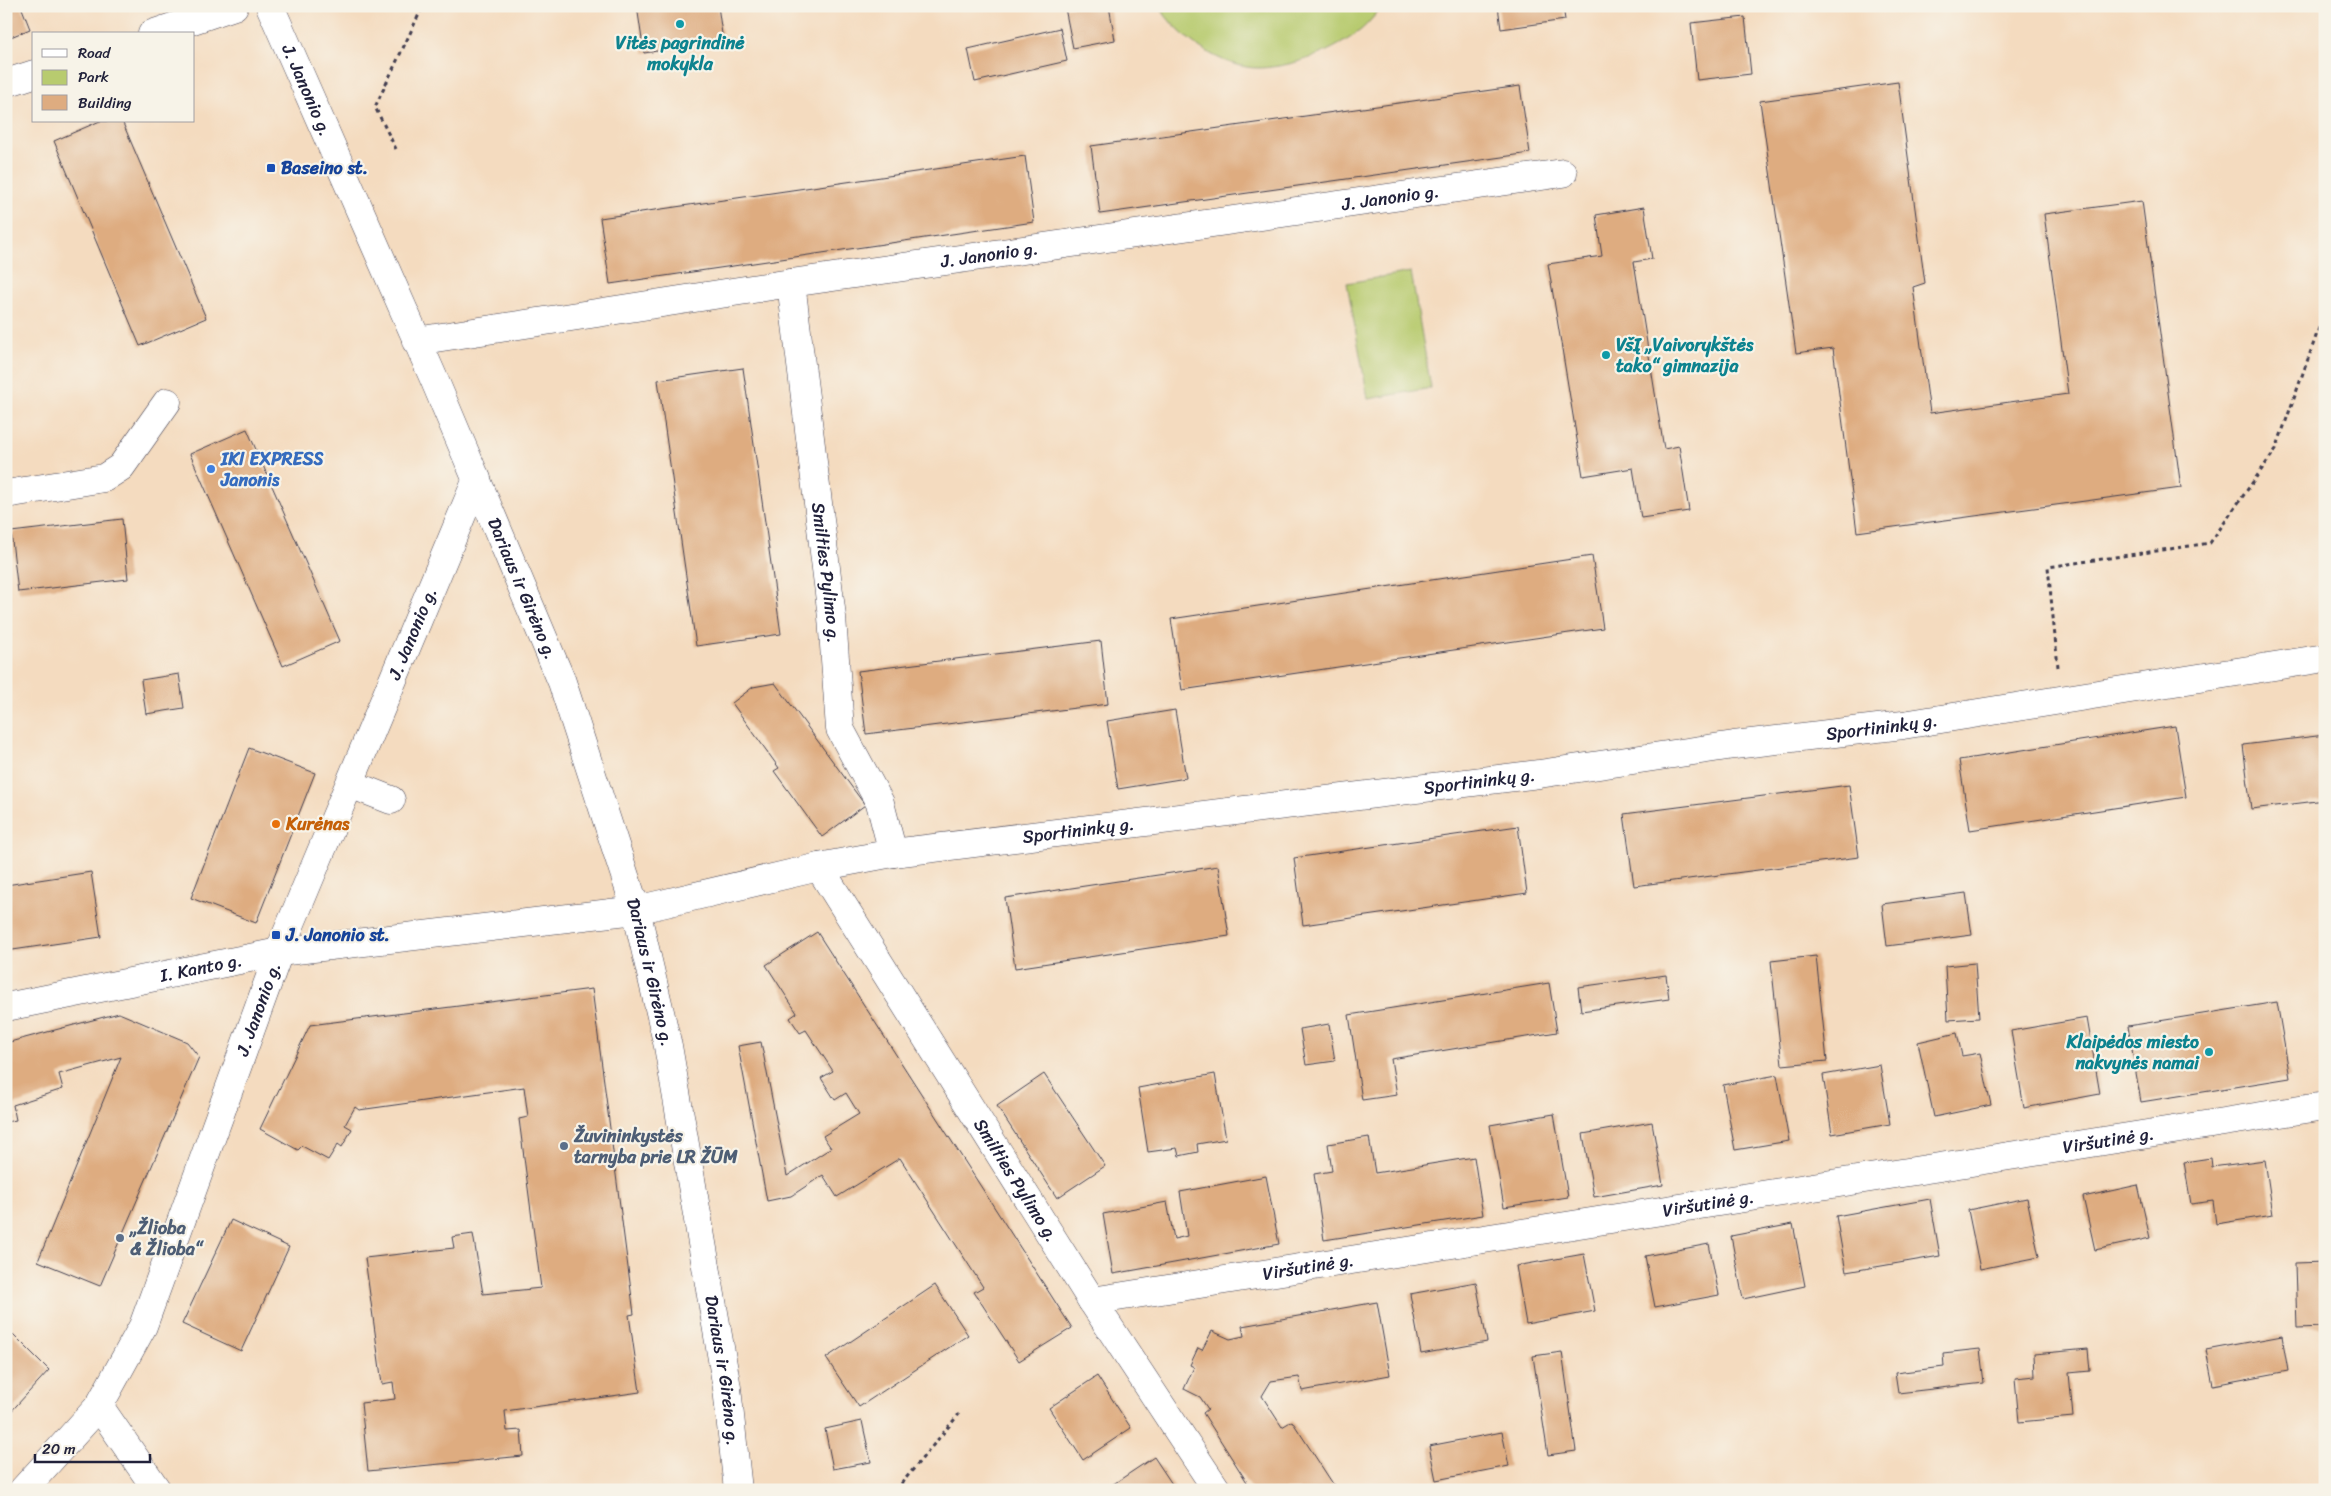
<svg xmlns="http://www.w3.org/2000/svg" width="2331" height="1496" font-family="Sriracha,sans-serif">
<style>
.green{fill:#b8cb6f;stroke:#6d7655}
.building{fill:#deac80}
.lines{fill:none;stroke-linecap:round;stroke-linejoin:round}
.minor-casing{stroke:#423e4f;stroke-width:29}
.major-casing{stroke:#423e4f;stroke-width:29}
.path{stroke:#423e4f;stroke-width:3;stroke-dasharray:4 4;stroke-linecap:butt}
.minor{stroke:#fff;stroke-width:28}
.major{stroke:#fff;stroke-width:28}
.culture-dot{fill:#0f9aa8;stroke:#f7f3e8;stroke-width:2}
.transit-dot{fill:#1a4fb4;stroke:#f7f3e8;stroke-width:2}
.shop-dot{fill:#3f7fe0;stroke:#f7f3e8;stroke-width:2}
.food-dot{fill:#e8710a;stroke:#f7f3e8;stroke-width:2}
.service-dot{fill:#5c6f8a;stroke:#f7f3e8;stroke-width:2}
.labels{text-anchor:middle;stroke-width:4.5;stroke-linejoin:round;paint-order:stroke}
.culture-label{font-size:18px;font-weight:bold;fill:#0d838f;stroke:#f7f3e8}
.street-label{font-size:18px;fill:#22223b;stroke:#f7f3e8}
.transit-label{font-size:18px;font-weight:bold;fill:#164399;stroke:#f7f3e8;text-anchor:start}
.shop-label{font-size:18px;font-weight:bold;fill:#366cbe;stroke:#f7f3e8;text-anchor:start}
.food-label{font-size:18px;font-weight:bold;fill:#c56008;stroke:#f7f3e8;text-anchor:start}
.service-label{font-size:18px;font-weight:bold;fill:#4e5e75;stroke:#f7f3e8;text-anchor:start}
</style>
<rect width="100%" height="100%" fill="#f7f3e8"/>
<filter id="ink" filterUnits="userSpaceOnUse"><feTurbulence type="fractalNoise" baseFrequency=".02" numOctaves="2"/><feDisplacementMap in="SourceGraphic" scale="10" xChannelSelector="R" yChannelSelector="G"/><feConvolveMatrix kernelMatrix="1 2 1 2 8 2 1 2 1" color-interpolation-filters="sRGB"/></filter>
<filter id="wash" filterUnits="userSpaceOnUse"><feTurbulence type="fractalNoise" baseFrequency=".0096" numOctaves="4" result="noise"/><feDisplacementMap in="SourceGraphic" scale="20" xChannelSelector="R" yChannelSelector="G"/><feGaussianBlur stdDeviation="1.12" result="paint"/><feColorMatrix in="noise" values="0 0 0 0 0 0 0 0 0 0 0 0 0 0 0 0 0 1.4 0 .05"/><feComposite in="paint" operator="in"/></filter>
<g filter="url(#wash)">
<rect width="100%" height="100%" fill="#f4dbbf"/>
<g class="green">
<path d="M1159 6H1382C1376 14 1369 23 1362 29 1334 52 1296 66 1260 68 1223 69 1177 37 1159 6Z"/>
<polygon points="1411,272 1431,388 1368,399 1347,283"/>
</g>
<g id="blocks">
<g class="building">
<polygon points="6,6 21,6 30,29 6,39"/>
<polygon points="637,6 718,6 723,41 644,53"/>
<polygon points="1075,6 1109,6 1115,40 1073,48 1065,8"/>
<polygon points="1498,6 1563,6 1565,20 1501,29"/>
<polygon points="1745,17 1751,74 1697,80 1691,23"/>
<polygon points="1060,28 1067,61 975,82 968,49"/>
<polygon points="1898,82 1925,283 1913,287 1930,413 2068,394 2044,214 2142,201 2181,488 1857,532 1833,348 1796,353 1760,101"/>
<polygon points="1520,86 1530,153 1100,214 1091,146"/>
<polygon points="100,121 122,121 206,318 140,346 54,141"/>
<polygon points="1025,156 1034,222 610,284 600,218"/>
<polygon points="1644,207 1652,259 1634,262 1664,449 1679,446 1689,511 1641,518 1633,468 1583,476 1548,264 1602,256 1596,215"/>
<polygon points="743,368 781,634 696,646 658,380"/>
<polygon points="247,429 340,641 283,666 190,454"/>
<polygon points="122,519 128,579 18,592 11,532"/>
<polygon points="1592,556 1603,628 1182,690 1171,619"/>
<polygon points="1101,641 1108,704 866,734 858,671"/>
<polygon points="179,674 184,708 146,714 141,680"/>
<polygon points="775,683 865,805 822,837 774,771 779,768 732,703 753,687"/>
<polygon points="1175,710 1186,778 1118,789 1107,721"/>
<polygon points="2175,726 2186,797 1970,830 1959,760"/>
<polygon points="2325,735 2325,800 2251,809 2243,745"/>
<polygon points="249,748 315,773 256,923 191,898"/>
<polygon points="1849,785 1859,857 1634,886 1624,814"/>
<polygon points="1518,826 1527,893 1303,925 1294,858"/>
<polygon points="1218,866 1229,936 1015,968 1005,898"/>
<polygon points="91,872 101,937 6,951 6,885"/>
<polygon points="1966,893 1972,935 1887,946 1882,904"/>
<polygon points="817,932 1072,1328 1019,1361 974,1292 983,1287 900,1158 837,1197 823,1175 791,1196 767,1201 738,1046 761,1042 787,1176 831,1148 823,1136 859,1114 846,1093 835,1100 821,1078 833,1071 806,1030 800,1033 790,1018 797,1013 766,965"/>
<polygon points="1816,956 1827,1061 1782,1065 1771,961"/>
<polygon points="1975,963 1979,1018 1948,1020 1945,966"/>
<polygon points="1666,975 1669,999 1581,1011 1578,987"/>
<polygon points="1549,983 1557,1032 1391,1059 1397,1095 1362,1100 1349,1015"/>
<polygon points="592,989 634,1314 629,1315 640,1392 505,1411 507,1431 521,1430 523,1456 368,1471 361,1403 395,1399 393,1382 382,1384 365,1258 454,1248 452,1237 473,1234 483,1294 541,1288 519,1119 528,1117 524,1087 359,1110 355,1107 345,1125 352,1129 342,1147 338,1144 328,1160 302,1146 298,1150 260,1129 310,1025"/>
<polygon points="2277,1002 2290,1078 2141,1102 2128,1026"/>
<polygon points="119,1013 187,1042 199,1057 100,1286 38,1261 121,1057 59,1074 63,1089 13,1105 16,1120 6,1122 6,1043"/>
<polygon points="2087,1018 2100,1094 2024,1108 2011,1031"/>
<polygon points="1329,1024 1335,1061 1306,1065 1300,1029"/>
<polygon points="1957,1033 1962,1056 1980,1053 1991,1105 1934,1117 1918,1042"/>
<polygon points="1880,1065 1890,1124 1832,1134 1823,1075"/>
<polygon points="1044,1074 1105,1166 1057,1198 997,1106"/>
<polygon points="1215,1074 1226,1139 1197,1144 1198,1152 1179,1156 1177,1148 1148,1152 1138,1088"/>
<polygon points="1777,1075 1789,1141 1735,1150 1723,1085"/>
<polygon points="1554,1114 1568,1197 1504,1207 1490,1125"/>
<polygon points="1652,1122 1663,1185 1594,1197 1583,1134"/>
<polygon points="1369,1137 1375,1173 1474,1157 1483,1215 1324,1240 1314,1174 1332,1171 1328,1144"/>
<polygon points="2211,1158 2212,1167 2265,1160 2273,1215 2216,1224 2213,1201 2191,1204 2184,1162"/>
<polygon points="1266,1176 1279,1244 1113,1274 1103,1214 1167,1202 1174,1239 1187,1236 1180,1192"/>
<polygon points="2138,1185 2150,1238 2095,1250 2083,1197"/>
<polygon points="2027,1198 2039,1257 1980,1269 1968,1210"/>
<polygon points="1930,1199 1940,1256 1846,1272 1836,1216"/>
<polygon points="231,1220 289,1247 241,1351 182,1324"/>
<polygon points="1793,1224 1805,1286 1743,1299 1731,1236"/>
<polygon points="1709,1244 1719,1295 1655,1307 1645,1256"/>
<polygon points="1584,1254 1595,1311 1526,1324 1516,1266"/>
<polygon points="2325,1262 2325,1327 2297,1328 2295,1263"/>
<polygon points="1476,1282 1487,1342 1421,1354 1410,1294"/>
<polygon points="935,1285 968,1335 859,1407 826,1358"/>
<polygon points="1377,1302 1390,1375 1302,1391 1299,1377 1271,1381 1262,1396 1282,1427 1292,1421 1337,1490 1252,1490 1203,1413 1208,1409 1200,1397 1184,1389 1194,1367 1190,1365 1198,1348 1202,1350 1212,1331 1230,1339 1244,1336 1242,1326"/>
<polygon points="6,1327 49,1370 6,1417"/>
<polygon points="2282,1336 2288,1371 2213,1385 2206,1350"/>
<polygon points="1980,1349 1984,1383 1898,1393 1895,1373 1944,1367 1943,1353"/>
<polygon points="2088,1349 2090,1371 2069,1373 2073,1417 2019,1422 2015,1378 2035,1376 2034,1354"/>
<polygon points="1562,1352 1576,1451 1548,1455 1533,1356"/>
<polygon points="1097,1376 1131,1428 1083,1460 1049,1408"/>
<polygon points="862,1421 871,1462 833,1469 825,1429"/>
<polygon points="1502,1432 1509,1466 1436,1480 1429,1446"/>
<polygon points="1154,1457 1176,1490 1116,1490 1112,1485"/>
</g>
</g>
</g>
<g filter="url(#ink)">
<use href="#blocks" fill-opacity="0" stroke="#423e4f" stroke-width="1"/>
<g class="lines">
<g class="minor-casing">
<g id="minor">
<polyline points="152,34 234,6"/>
<polyline points="6,83 34,74"/>
<path id="s1" d="M791 283 832 617 840 729 880 803 893 853"/>
<path id="s2" d="M416 341 791 283 1563 173"/>
<polyline points="6,494 104,478 121,467 167,402"/>
<polyline points="350,784 391,800"/>
<path id="s3" d="M819 867 1092 1301 1217 1490"/>
<path id="s4" d="M6 1007 279 952 636 910 819 867 893 853 1539 774 1734 745 1903 725 2325 658"/>
<path id="s5" d="M1092 1301 2325 1106"/>
<polyline points="99,1406 157,1490"/>
<path id="s6" d="M23 1490 99 1406 143 1326 279 952 477 479"/>
</g>
</g>
<g class="major-casing">
<g id="major">
<path id="s7" d="M270 6 434 379 562 682 636 910 668 1046 727 1388 738 1490"/>
</g>
</g>
<g class="path">
<polyline points="396,149 375,107 423,6"/>
<polyline points="2058,667 2048,567 2210,543 2276,449 2325,311"/>
<polyline points="896,1490 959,1414"/>
</g>
<use href="#minor" class="minor"/>
<use href="#major" class="major"/>
</g>
</g>
<g class="culture-dot">
<circle cx="680" cy="24" r="5"/>
<circle cx="1606" cy="355" r="5"/>
<circle cx="2209" cy="1052" r="5"/>
</g>
<g class="transit-dot">
<rect x="266" y="163" width="10" height="10" rx="2.5"/>
<rect x="271" y="930" width="10" height="10" rx="2.5"/>
</g>
<circle class="shop-dot" cx="211" cy="469" r="5"/>
<circle class="food-dot" cx="276" cy="824" r="5"/>
<g class="service-dot">
<circle cx="564" cy="1146" r="5"/>
<circle cx="120" cy="1238" r="5"/>
</g>
<g class="labels">
<g class="culture-label">
<text x="680" y="49">Vitės pagrindinė<tspan x="680" dy="21">mokykla</tspan></text>
<text x="1616" y="351" text-anchor="start">VšĮ „Vaivorykštės<tspan x="1616" dy="21">tako“ gimnazija</tspan></text>
<text x="2199" y="1048" text-anchor="end">Klaipėdos miesto<tspan x="2199" dy="21">nakvynės namai</tspan></text>
</g>
<g class="street-label">
<text dy="6" stroke="none"><textPath href="#s7" startOffset="92">J. Janonio g.</textPath></text>
<text dy="6" stroke="none"><textPath href="#s2" startOffset="985">J. Janonio g.</textPath></text>
<text dy="6" stroke="none"><textPath href="#s2" startOffset="580">J. Janonio g.</textPath></text>
<text dy="6" stroke="none"><textPath href="#s1" startOffset="292">Smilties Pylimo g.</textPath></text>
<text dy="6" stroke="none"><textPath href="#s7" startOffset="635">Dariaus ir Girėno g.</textPath></text>
<text dy="6" stroke="none"><textPath href="#s6" startOffset="948">J. Janonio g.</textPath></text>
<text dy="6" stroke="none"><textPath href="#s4" startOffset="1898">Sportininkų g.</textPath></text>
<text dy="6" stroke="none"><textPath href="#s4" startOffset="1492">Sportininkų g.</textPath></text>
<text dy="6" stroke="none"><textPath href="#s4" startOffset="1088">Sportininkų g.</textPath></text>
<text dy="6" stroke="none"><textPath href="#s4" startOffset="199">I. Kanto g.</textPath></text>
<text dy="6" stroke="none"><textPath href="#s7" startOffset="1040">Dariaus ir Girėno g.</textPath></text>
<text dy="6" stroke="none"><textPath href="#s6" startOffset="542">J. Janonio g.</textPath></text>
<text dy="6" stroke="none"><textPath href="#s5" startOffset="1029">Viršutinė g.</textPath></text>
<text dy="6" stroke="none"><textPath href="#s3" startOffset="370">Smilties Pylimo g.</textPath></text>
<text dy="6" stroke="none"><textPath href="#s5" startOffset="624">Viršutinė g.</textPath></text>
<text dy="6" stroke="none"><textPath href="#s5" startOffset="219">Viršutinė g.</textPath></text>
<text dy="6" stroke="none"><textPath href="#s7" startOffset="1445">Dariaus ir Girėno g.</textPath></text>
</g>
<g class="transit-label">
<text x="281" y="174">Baseino st.</text>
<text x="286" y="941">J. Janonio st.</text>
</g>
<g class="shop-label">
<text x="221" y="465">IKI EXPRESS<tspan x="221" dy="21">Janonis</tspan></text>
</g>
<g class="food-label">
<text x="286" y="830">Kurėnas</text>
</g>
<g class="service-label">
<text x="574" y="1142">Žuvininkystės<tspan x="574" dy="21">tarnyba prie LR ŽŪM</tspan></text>
<text x="130" y="1234">„Žlioba<tspan x="130" dy="21">&amp; Žlioba“</tspan></text>
</g>
</g>
<rect width="2331" height="1496" fill="none" stroke="#f7f3e8" stroke-width="25"/>
<rect x="32" y="32" width="162" height="90" fill="#f7f3e8" stroke="#a29fa3"/>
<rect x="42" y="49" width="25" height="8" fill="#ffffff" stroke="#a29fa3"/>
<text x="78" y="58" font-size="15" fill="#22223b">Road</text>
<rect x="42" y="70" width="25" height="15" fill="#b8cb6f" stroke="#a29fa3"/>
<text x="78" y="82" font-size="15" fill="#22223b">Park</text>
<rect x="42" y="95" width="25" height="15" fill="#deac80" stroke="#a29fa3"/>
<text x="78" y="108" font-size="15" fill="#22223b">Building</text>
<path d="M35 1454v8h115v-8" fill="none" stroke="#22223b" stroke-width="2.5"/>
<text x="42" y="1454" font-size="15" fill="#22223b" stroke="#f7f3e8" stroke-width="4" paint-order="stroke">20 m</text>
</svg>
